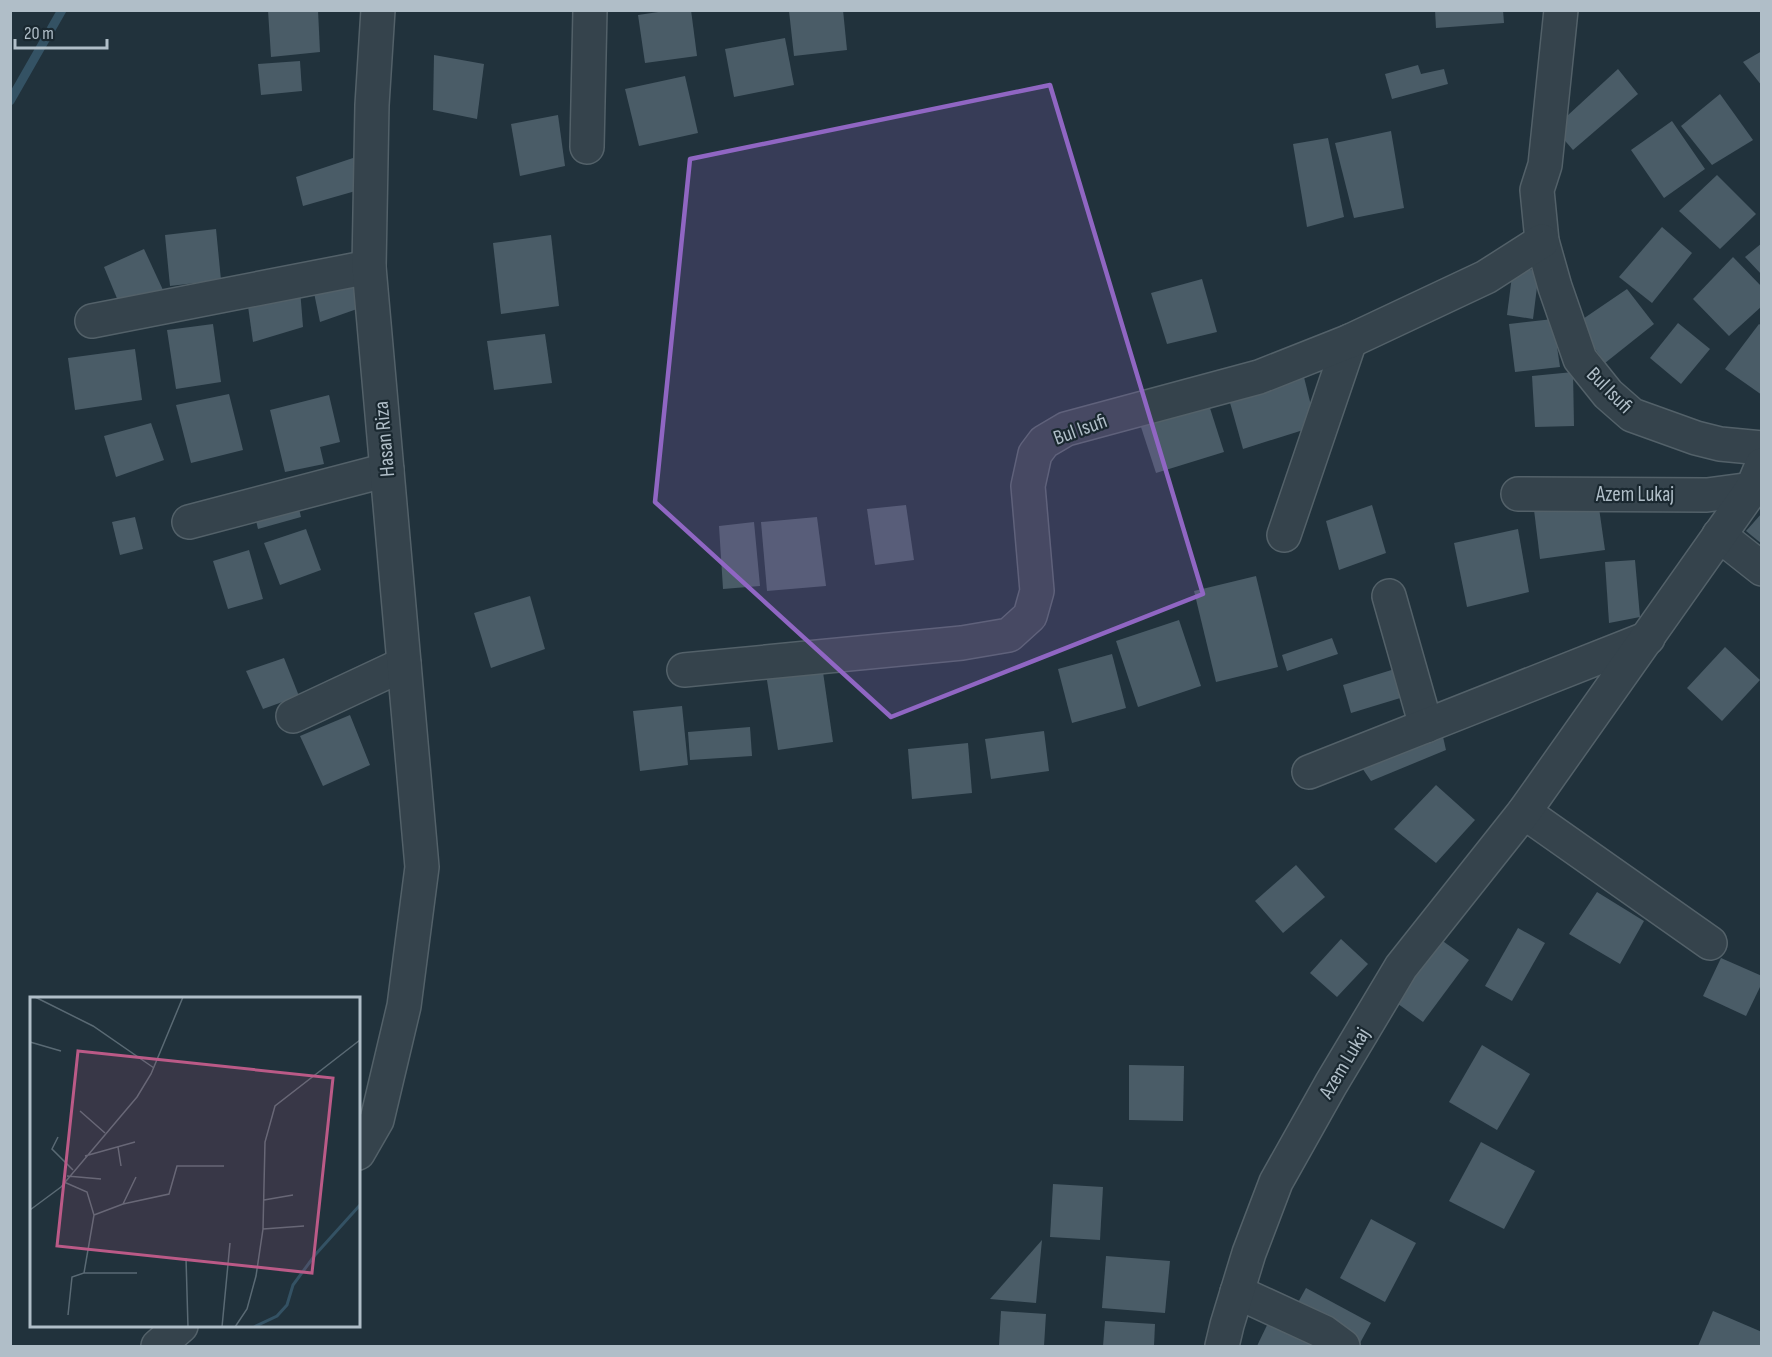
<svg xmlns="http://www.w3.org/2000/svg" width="1772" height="1357" font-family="'Sofia Sans Condensed',sans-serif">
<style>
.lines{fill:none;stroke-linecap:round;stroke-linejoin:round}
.stream{stroke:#345264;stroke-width:9}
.building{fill:#4a5c67}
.minor-casing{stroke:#536169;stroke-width:36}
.minor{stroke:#35434c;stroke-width:33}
.marked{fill:#9066c3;fill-opacity:0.2;stroke:#9066c3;stroke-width:4.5;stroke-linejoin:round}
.labels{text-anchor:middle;stroke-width:4.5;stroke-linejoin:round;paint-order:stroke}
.street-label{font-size:21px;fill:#b0bec8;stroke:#1a2830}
.inset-river{fill:none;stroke:#345264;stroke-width:3}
.inset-road{fill:none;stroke:#5a6a74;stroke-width:1.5}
.view{fill:#bb5a87;fill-opacity:0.15;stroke:#bb5a87;stroke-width:3}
.inset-edge{fill:none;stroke:#b0bec8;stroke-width:3}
</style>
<rect width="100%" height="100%" fill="#21323c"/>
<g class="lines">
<polyline class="stream" points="10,101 62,10"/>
</g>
<g class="building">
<polygon points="268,10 318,10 320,52 271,57"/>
<polygon points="672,10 691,10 697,56 645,63 638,15"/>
<polygon points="843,10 847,50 794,56 789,11"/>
<polygon points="1435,10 1503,10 1504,23 1436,28"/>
<polygon points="785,38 794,85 734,97 725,49"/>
<polygon points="1762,51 1762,86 1743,62"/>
<polygon points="434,55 484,64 477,119 433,110"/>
<polygon points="300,61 302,91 261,95 258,64"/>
<polygon points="1418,65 1421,74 1444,69 1448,84 1392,99 1385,74"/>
<polygon points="1618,69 1638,94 1573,150 1554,128"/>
<polygon points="685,76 698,133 639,146 625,89"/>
<polygon points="1720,94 1753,140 1712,165 1681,126"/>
<polygon points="558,115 565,166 520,176 511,124"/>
<polygon points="1672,121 1705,169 1664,198 1631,150"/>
<polygon points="1391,131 1404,208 1354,218 1335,143"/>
<polygon points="1328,138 1344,217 1307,227 1293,144"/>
<polygon points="353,158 359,190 303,206 296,177"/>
<polygon points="1717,175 1756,214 1720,249 1679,211"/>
<polygon points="1662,227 1692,253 1652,303 1619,277"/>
<polygon points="216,229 221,280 170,286 165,235"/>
<polygon points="551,235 559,306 501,314 493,243"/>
<polygon points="1762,243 1762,275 1745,257"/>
<polygon points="144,249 163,290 121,308 104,267"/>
<polygon points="1733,257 1762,287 1762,306 1729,336 1693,299"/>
<polygon points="1513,268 1539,271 1533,319 1507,315"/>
<polygon points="353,279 357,309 320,322 313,288"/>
<polygon points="1202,279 1217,332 1167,344 1151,293"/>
<polygon points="300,289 303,327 253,342 247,299"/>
<polygon points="1627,289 1654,324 1605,363 1577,323"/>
<polygon points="1553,319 1560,367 1515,372 1509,324"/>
<polygon points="1678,323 1710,349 1681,384 1650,358"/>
<polygon points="213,324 221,382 176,389 167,330"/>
<polygon points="1759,324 1762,326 1762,395 1725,369"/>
<polygon points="545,334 552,383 494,390 487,341"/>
<polygon points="135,349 142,400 75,410 68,358"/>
<polygon points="1302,369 1316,426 1243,449 1227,392"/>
<polygon points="1573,372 1574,426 1535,427 1532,376"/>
<polygon points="229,394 243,450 191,463 176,405"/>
<polygon points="329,395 340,442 320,447 324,464 285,472 270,410"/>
<polygon points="1209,405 1224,452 1156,473 1140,424"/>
<polygon points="151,423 164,460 116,477 104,436"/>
<polygon points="297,500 301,517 258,529 254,512"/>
<polygon points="1598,501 1605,550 1540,559 1534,510"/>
<polygon points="906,505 914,560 875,565 867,509"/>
<polygon points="1372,505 1386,553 1339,570 1326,521"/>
<polygon points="1762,513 1762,544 1746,531"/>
<polygon points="135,517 143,549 120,555 112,522"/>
<polygon points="817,517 826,586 767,591 761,522"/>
<polygon points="754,522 760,586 723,589 719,526"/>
<polygon points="306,529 321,570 280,585 264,543"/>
<polygon points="1518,529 1529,592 1467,607 1454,543"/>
<polygon points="249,550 263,599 228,609 213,561"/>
<polygon points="1635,560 1640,617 1609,623 1605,562"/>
<polygon points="1256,576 1278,667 1216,682 1194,591"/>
<polygon points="530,596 545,649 491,668 474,613"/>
<polygon points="1179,620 1201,686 1138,707 1116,641"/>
<polygon points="1332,638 1338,654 1287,671 1282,655"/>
<polygon points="1725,647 1760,680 1722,721 1687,688"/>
<polygon points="1112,654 1126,708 1072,723 1058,669"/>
<polygon points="284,658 299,696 263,709 246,671"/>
<polygon points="822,665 833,742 778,750 766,674"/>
<polygon points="1398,668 1407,696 1351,713 1343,685"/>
<polygon points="682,706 688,765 640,771 633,711"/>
<polygon points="350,715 370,765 323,786 300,736"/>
<polygon points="750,727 752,756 690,760 688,732"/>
<polygon points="1441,728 1446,750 1371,781 1358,762"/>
<polygon points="1044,731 1049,771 991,779 985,739"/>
<polygon points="968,743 972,793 912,799 908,749"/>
<polygon points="1436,785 1475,820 1436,863 1394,829"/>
<polygon points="1296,865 1325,897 1283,933 1255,901"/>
<polygon points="1597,892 1644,921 1620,964 1569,934"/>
<polygon points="1518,928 1545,943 1512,1001 1485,986"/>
<polygon points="1341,939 1368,964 1337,997 1310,973"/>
<polygon points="1440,939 1469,960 1423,1022 1394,1001"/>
<polygon points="1721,958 1762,976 1762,983 1746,1016 1703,996"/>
<polygon points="1482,1045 1530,1074 1497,1130 1449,1102"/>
<polygon points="1129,1065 1184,1066 1183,1121 1129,1120"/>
<polygon points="1481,1142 1535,1171 1504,1229 1449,1201"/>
<polygon points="1053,1184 1103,1187 1100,1240 1050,1237"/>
<polygon points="1371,1219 1416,1243 1385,1302 1340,1278"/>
<polygon points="1042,1240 1036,1303 990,1299"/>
<polygon points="1106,1256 1170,1261 1165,1313 1102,1308"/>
<polygon points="1306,1288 1371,1323 1360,1343 1295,1308"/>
<polygon points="1001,1311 1046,1314 1044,1346 999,1346"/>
<polygon points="1713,1311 1762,1332 1762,1346 1698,1346"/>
<polygon points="1105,1321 1155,1324 1154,1346 1103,1346"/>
<polygon points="1269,1321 1323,1346 1257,1346"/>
</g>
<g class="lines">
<g class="minor-casing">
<g id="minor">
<polyline points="1561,10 1545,165 1537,190 1542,241 1555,287 1580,359 1608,394 1632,415 1696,438 1720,444 1762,448"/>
<polyline points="587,147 590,10"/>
<polyline points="92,321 369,267"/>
<polyline points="1518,494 1707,495 1752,489"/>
<polyline points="189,522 387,470"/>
<polyline points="1284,535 1350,341"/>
<polyline points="1719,535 1762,569"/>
<polyline points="1389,596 1426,726"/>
<polyline points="684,670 962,643 1009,635 1030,616 1037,591 1028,486 1035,454 1044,442 1066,429 1259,377 1350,341 1486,277 1542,241"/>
<polyline points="293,716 404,664"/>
<polyline points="1309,772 1648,638"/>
<polyline points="1524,812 1710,943"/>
<polyline points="358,1153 377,1120 404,1006 422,867 369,267 372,105 378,10"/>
<polyline points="1237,1292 1324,1332 1343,1346"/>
<polyline points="158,1346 181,1326"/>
<polyline points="1222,1346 1227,1325 1249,1253 1276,1182 1331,1084 1401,967 1524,812 1752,489 1762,465"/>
</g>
</g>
<use href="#minor" class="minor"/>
</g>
<path class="marked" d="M1050 85 1203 594 891 717 655 502 690 159Z"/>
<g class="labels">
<g class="street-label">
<text transform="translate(1610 390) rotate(45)" y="7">Bul Isufi</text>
<text transform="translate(1080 429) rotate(-20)" y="7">Bul Isufi</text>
<text transform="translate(384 439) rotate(-95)" y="7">Hasan Riza</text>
<text x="1635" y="501">Azem Lukaj</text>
<text transform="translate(1344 1063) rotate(-59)" y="7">Azem Lukaj</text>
</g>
</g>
<g transform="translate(30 997)">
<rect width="330" height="330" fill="#21323c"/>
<path class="inset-river" d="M224 330 247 319 257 308 263 288 285 258 330 208"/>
<path class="inset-road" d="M5 0 63 29 124 71M0 45 31 54M50 114 75 136M28 140 22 152 43 173M88 150 91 169M55 159 105 145M37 179 71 182M34 185 57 195 64 218 54 276 42 280 38 318M234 203 263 198M93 207 106 180M0 213 31 190 107 100 121 77 153 0M64 218 93 207 139 197 147 169H194M233 232 274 229M156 261 158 330M54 276H107M192 330 200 246M205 330 217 312 226 279 233 232 235 145 245 109 330 43"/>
<path class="view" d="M48 54 303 81 282 276 27 249Z"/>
<rect width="330" height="330" class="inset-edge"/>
</g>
<rect width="1772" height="1357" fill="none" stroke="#b0bec8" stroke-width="24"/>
<path d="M15 39v9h92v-9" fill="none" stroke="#b0bec8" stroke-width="3"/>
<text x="24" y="39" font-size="18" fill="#b0bec8" stroke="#1a2830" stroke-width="4.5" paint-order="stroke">20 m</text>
</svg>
